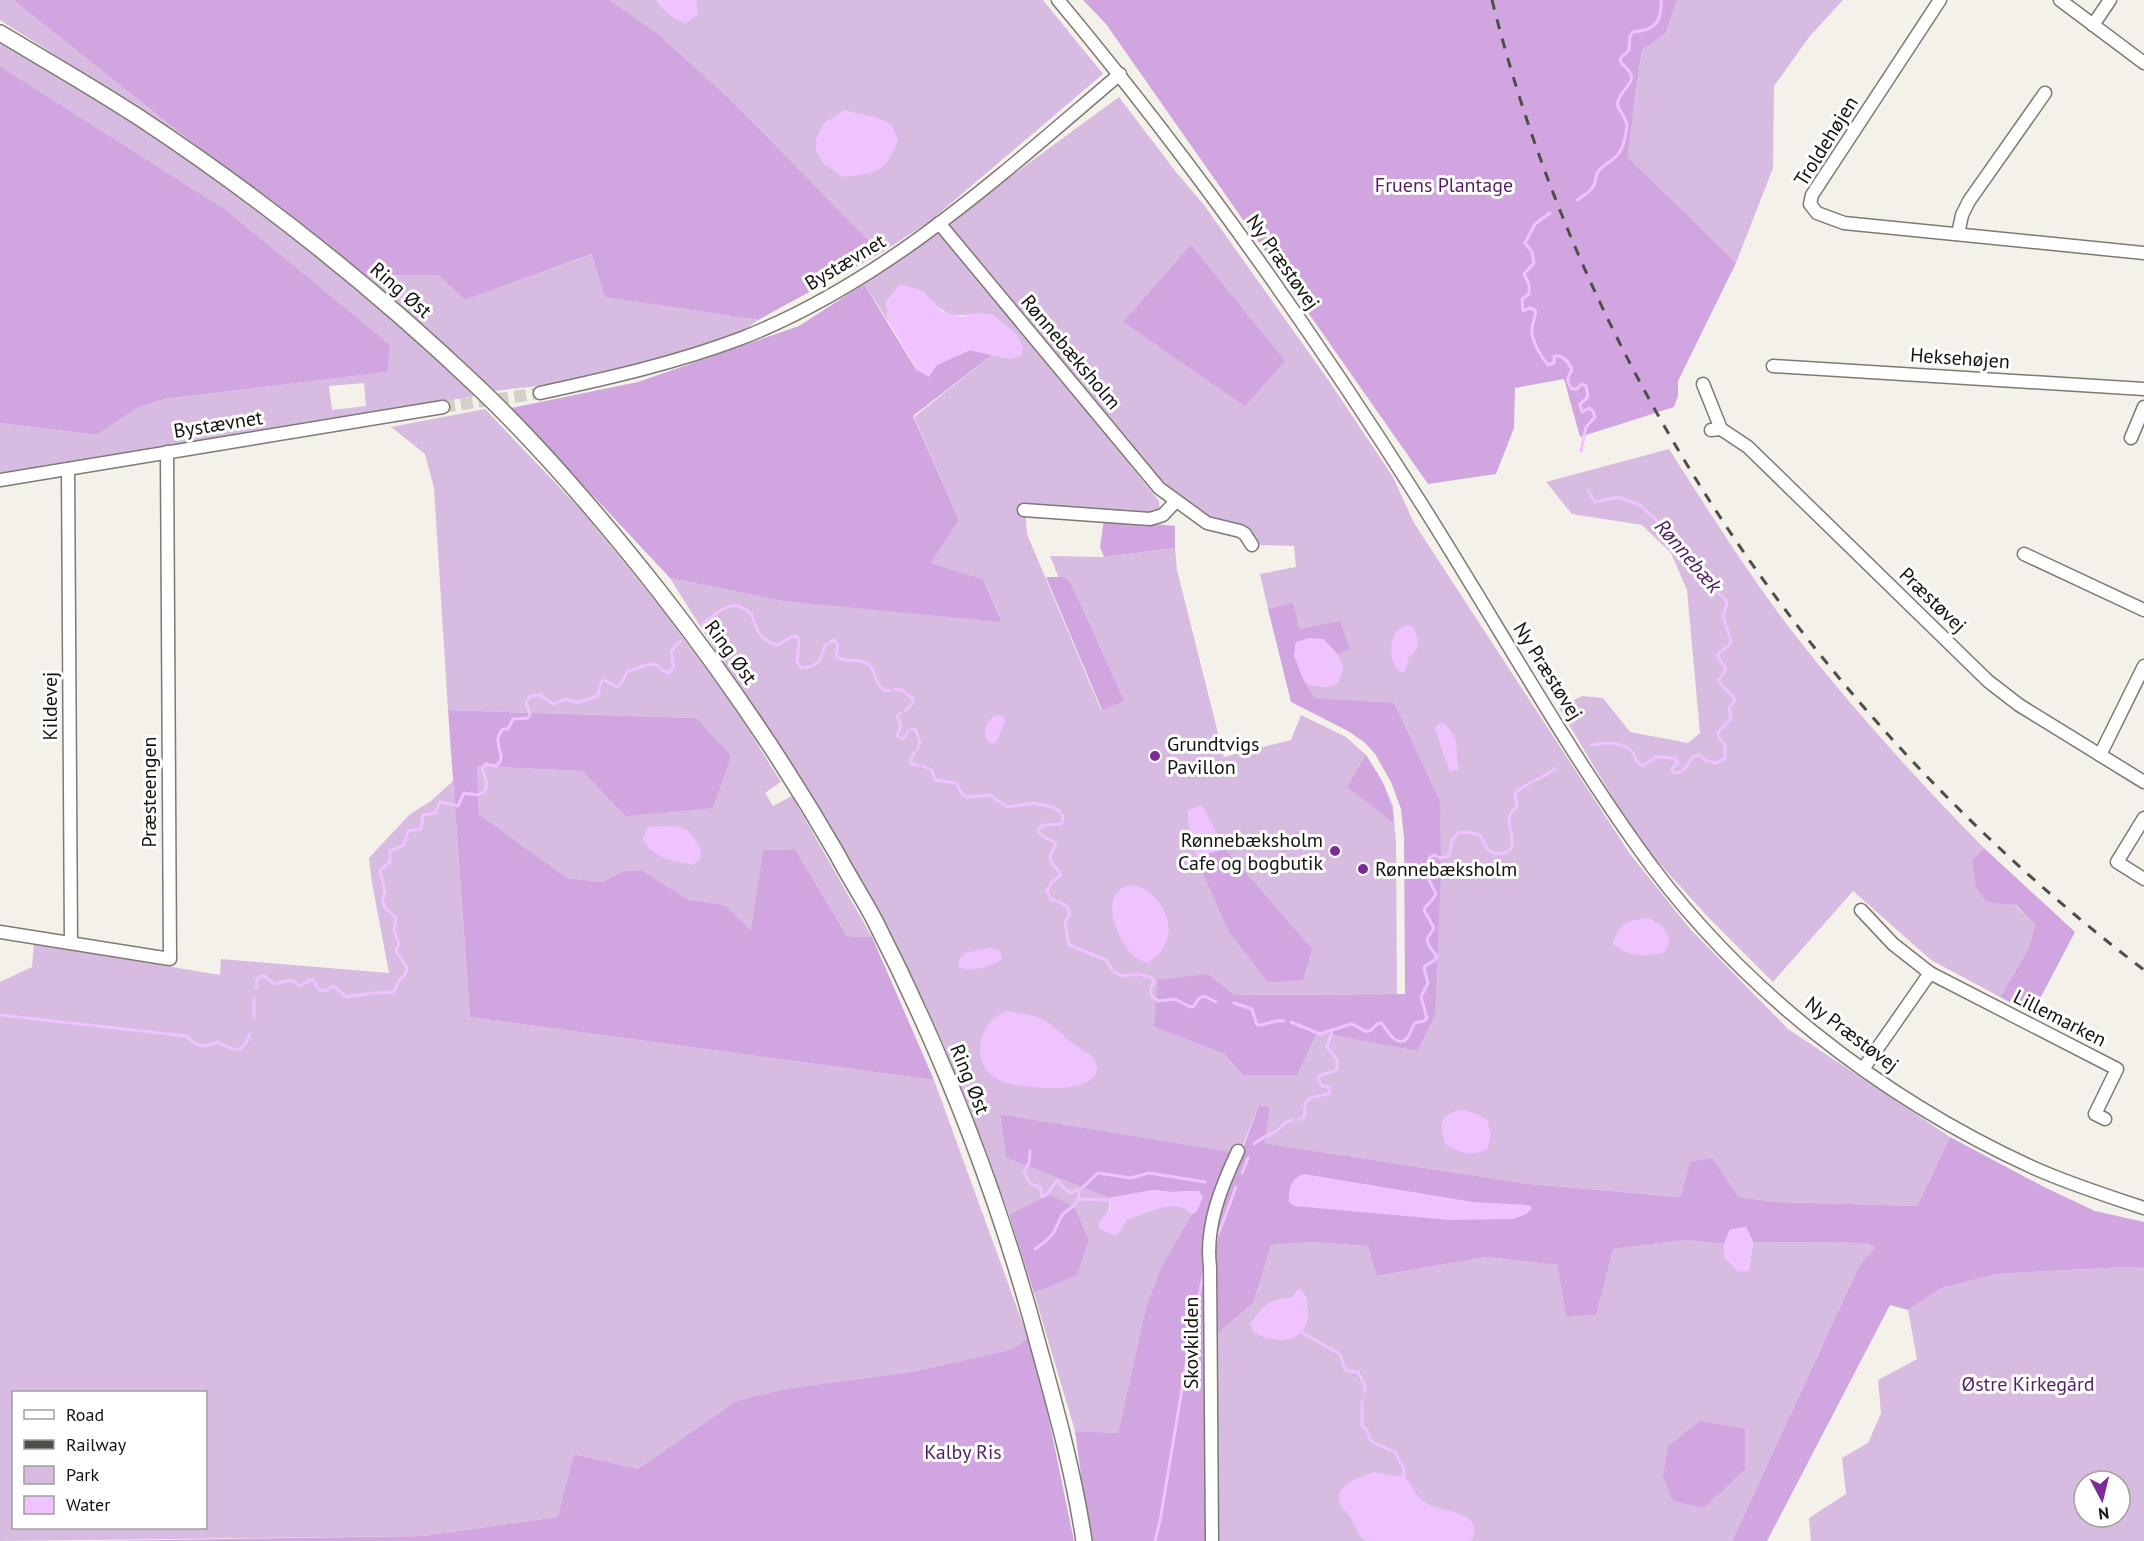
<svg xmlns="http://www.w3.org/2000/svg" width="2144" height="1541" font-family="'PT Sans',sans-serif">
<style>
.green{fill:#d7bbe1;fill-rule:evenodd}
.forest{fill:#d1a6e0}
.water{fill:#efc3ff}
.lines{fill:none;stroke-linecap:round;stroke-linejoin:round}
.stream{stroke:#efc3ff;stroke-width:3}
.minor-tunnel{stroke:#d2d0c9;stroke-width:12;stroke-dasharray:12 6;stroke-linecap:butt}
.minor-casing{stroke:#7c7a73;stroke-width:15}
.major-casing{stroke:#7c7a73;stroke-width:18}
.minor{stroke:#fff;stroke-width:12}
.major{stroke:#fff;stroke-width:15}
.rail{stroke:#4f4d49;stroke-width:3;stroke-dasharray:10 10;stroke-linecap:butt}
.poi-dot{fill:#7e2998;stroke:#fff;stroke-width:2}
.labels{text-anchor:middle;stroke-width:6;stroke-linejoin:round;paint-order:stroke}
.street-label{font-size:20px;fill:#13120f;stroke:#fff}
.park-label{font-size:20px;fill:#521e62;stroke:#fff}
.poi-label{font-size:20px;fill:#13120f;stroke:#fff;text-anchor:start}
.water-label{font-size:21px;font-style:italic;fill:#501c60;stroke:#fff}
</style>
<rect width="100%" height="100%" fill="#f4f1ea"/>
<g class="green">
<polygon points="0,0 13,0 194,144 0,20"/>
<polygon points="610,0 1043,0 1103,74 929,222 881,253 731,100 658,34"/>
<polygon points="1677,0 1843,0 1810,36 1774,86 1773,168 1736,263 1731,258 1669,402 1603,257 1635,103 1642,50 1665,34"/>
<path d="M0 44 62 78 136 122 303 239 407 331 476 396 0 473V423L97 435 139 407 165 399 386 372 390 346 226 210 0 66ZM364 383 366 406 332 410 329 386Z"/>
<path d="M1119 97 1176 172 1204 205 1329 381 1393 477 1414 523 1630 854 1691 930 1788 1029 1950 1137 1917 1206 1777 1202 1738 1197 1690 1162 1682 1197 1530 1184 1263 1143 1270 1107 1259 1105 1240 1153H1235L1000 1114 1006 1158 1110 1198C1108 1206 1112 1213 1102 1218L1099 1228 1114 1235 1118 1234 1127 1219C1148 1214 1174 1195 1192 1214L1145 1311 1118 1433 1075 1431 1034 1293 1077 1274 1089 1240 1075 1207 1050 1196 1009 1215 960 1085 927 1008 883 918 670 578 782 601 1002 621 983 579 931 563 959 520 914 417 992 355 1011 359 978 313C947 320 942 311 921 290L886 301 888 321 864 284 941 231 1159 501 1160 511 1150 516 1025 508 1027 534 1101 710 1111 706 1050 556 1104 557 1175 548 1177 570 1224 757 1291 740 1301 715 1346 737 1366 755 1383 782 1393 806 1396 843 1397 994 1235 995 1208 974 1154 1027 1224 1054 1243 1075 1317 1031 1417 1051 1440 802 1345 701 1315 698 1305 682C1317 688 1325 688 1338 683L1343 666 1337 654 1350 650 1300 629 1293 602 1268 609 1260 574 1296 567 1294 546 1260 545 1250 529 1208 518 1162 484 947 223Z"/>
<polygon points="593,254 606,297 758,320 741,333 629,370 539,386 493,391 367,276 438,275 465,300"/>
<polygon points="485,409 581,510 661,608 733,705 781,782 765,793 773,806 792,796 872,937 847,936 795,849 763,850 752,931 725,905 687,899 642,870 624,871 602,882 567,878 479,814 477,766 582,771 625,816 696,718 448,710 434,488 425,454 391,427"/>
<path d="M1669 449C1708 510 1747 572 1791 630 1851 707 1916 779 1984 848L1972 862 2035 925 2028 950 2000 997 1931 960 1853 891 1773 982 1708 917 1638 840 1559 708 1582 696 1603 698 1630 732 1688 743 1700 733 1687 590 1671 553 1642 525 1572 514 1546 482Z"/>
<path d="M453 781 470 1017 934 1080 1028 1338 1013 1349 916 1371 784 1389 736 1401 638 1469 574 1454 559 1517 422 1536 0 1541V982L32 967 34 944 220 975 221 959 389 973 372 883 369 858 409 815 431 801ZM14 1392H206V1528H14Z"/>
<path d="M1684 1240 1724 1244V1257L1749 1271 1753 1242 1867 1243 1875 1247 1859 1266 1732 1541H1217L1213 1338 1253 1303 1270 1245 1312 1242 1368 1246 1378 1276 1486 1257 1557 1265 1566 1317 1596 1315 1612 1249ZM1298 1289 1306 1297 1308 1317 1250 1325C1267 1302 1266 1302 1293 1297Z"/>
<path d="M2123 1267 2144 1268V1541H1811L1809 1518 1846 1494 1842 1458 1868 1443 1881 1413 1878 1380 1917 1359 1908 1310 1942 1288 1997 1274ZM2084 1481H2120V1517H2084Z"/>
</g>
<g class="forest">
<polygon points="13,0 610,0 658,34 731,100 881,253 758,320 605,297 592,254 465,300 438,275 367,276 194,144"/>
<polygon points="1083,0 1677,0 1665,34 1642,50 1627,157 1736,263 1678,381 1678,396 1674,407 1580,437 1564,379 1515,388 1514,428 1496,474 1428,484 1106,24"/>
<polygon points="0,66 226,210 390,345 387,372 165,399 139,407 97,435 0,423"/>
<polygon points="1191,245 1285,361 1245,406 1123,322"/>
<polygon points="864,284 917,371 936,365 970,350 992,355 913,416 959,520 931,563 983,579 1002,622 782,601 670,578 511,408 638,382 799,326"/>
<polygon points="1104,519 1175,526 1175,548 1104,557 1100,547"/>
<polygon points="1046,577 1064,577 1071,584 1124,701 1102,710"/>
<path d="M1293 602 1300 629 1340 621 1350 650 1337 654 1323 639 1296 642C1293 663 1304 681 1315 698L1394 703 1440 802 1441 874 1435 1016 1417 1051 1317 1032 1297 1075H1243L1224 1054 1154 1027 1158 980 1208 974 1235 995 1405 994 1404 838 1401 809 1391 782 1375 754 1364 742 1348 731 1291 702 1268 609Z"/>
<polygon points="448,710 696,718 731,756 713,808 625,816 582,771 477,766 479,814 567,878 602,882 624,871 642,870 687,899 725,905 751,930 763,850 795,849 847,936 872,937 934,1080 470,1017"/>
<path d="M1366 755C1380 777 1392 797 1394 823L1347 787Z"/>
<polygon points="1984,848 2075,932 2032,1014 2000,997 2028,950 2035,925 2016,905 1986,902 1976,887 1972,861"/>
<polygon points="1225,849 1312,949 1303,980 1268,982 1229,932 1196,857"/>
<polygon points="1259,1105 1270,1107 1264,1143 1530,1184 1681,1197 1690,1162 1712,1158 1738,1197 1777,1202 1917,1206 1950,1137 2044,1187 2095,1211 2144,1222 2144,1268 2123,1267 1997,1274 1942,1288 1908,1310 1890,1305 1767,1541 1732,1541 1859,1266 1875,1247 1867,1243 1753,1242 1746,1227 1730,1230 1724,1244 1684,1240 1613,1249 1596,1315 1566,1317 1557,1265 1486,1257 1377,1276 1368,1246 1312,1242 1271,1245 1253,1303 1213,1338 1210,1237"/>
<polygon points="1000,1114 1237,1153 1207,1226 1208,1541 1090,1541 1075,1431 1118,1433 1145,1311 1161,1268 1192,1214 1197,1211 1199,1191 1170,1192 1153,1190 1110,1198 1006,1158"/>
<polygon points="1050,1195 1075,1207 1089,1240 1077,1275 1034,1293 1009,1215"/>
<polygon points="1028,1338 1047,1410 1074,1541 100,1541 422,1536 558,1517 574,1454 638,1469 736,1401 784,1389 916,1371 1013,1349"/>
<polygon points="1700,1421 1745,1429 1745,1469 1704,1508 1673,1501 1663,1477 1668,1446"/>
</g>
<g class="water">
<path d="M656 0H695L697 2 698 14 686 23C673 19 663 12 656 0Z"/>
<path d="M844 110 875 117 891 124 898 141C884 175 878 172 843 177L824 164 816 151V139L823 124Z"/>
<polygon points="900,284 921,290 942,311 961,317 978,313 992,314 1017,334 1023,348 1021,356 1010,359 970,350 937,365 929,377 917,370 888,321 886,301"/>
<path d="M1408 625 1412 626C1420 637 1421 651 1408 658L1407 667 1404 672 1401 673C1387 661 1387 628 1408 625Z"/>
<path d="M1309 638 1323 639 1337 654 1343 666 1338 683C1325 688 1317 688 1305 682L1294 656 1296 642Z"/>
<path d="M996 715 1003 716 1005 721 997 742 992 744 987 740C982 729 986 721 996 715Z"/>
<path d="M1444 723C1462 740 1454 748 1459 770L1450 772 1435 729 1438 724Z"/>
<polygon points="1202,805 1225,849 1196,857 1188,823 1188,810"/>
<path d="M675 826 688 830 701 849 700 859 693 865C672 860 654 860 643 839L648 827Z"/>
<path d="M1135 885C1161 893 1179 926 1162 950 1159 956 1152 959 1148 963 1143 961 1138 960 1135 957 1116 940 1095 887 1135 885Z"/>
<path d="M1649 918 1663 927 1670 941 1665 952C1648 958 1627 957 1613 944 1618 923 1629 920 1649 918Z"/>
<path d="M989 948 996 949 1000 951 1002 960C991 966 969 974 958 966L959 960 965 953Z"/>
<path d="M1010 1011C1022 1014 1035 1015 1045 1021 1058 1028 1066 1040 1078 1047 1084 1052 1091 1053 1095 1061 1108 1087 1059 1089 1045 1088 1026 1086 1003 1087 988 1072 970 1053 984 1014 1010 1011Z"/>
<path d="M1464 1110 1477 1114 1487 1120 1491 1134 1487 1149C1471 1157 1460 1153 1445 1144L1441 1128 1443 1118 1455 1111Z"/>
<path d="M1304 1174 1473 1202 1529 1205 1532 1208 1526 1214 1513 1219 1450 1220 1294 1206 1289 1202C1288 1189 1291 1178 1304 1174Z"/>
<path d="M1153 1190 1170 1192 1199 1191 1203 1197 1197 1211 1192 1214C1174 1196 1148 1214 1127 1219L1118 1234 1114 1235 1099 1228V1222L1110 1209V1198Z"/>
<polygon points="1746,1227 1753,1242 1749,1271 1738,1272 1724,1257 1724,1244 1730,1230"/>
<path d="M1298 1289H1301C1306 1295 1306 1300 1307 1307 1313 1342 1279 1346 1254 1333L1250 1325C1267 1302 1266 1302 1293 1297Z"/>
<path d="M1374 1472C1385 1473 1391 1478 1402 1475 1412 1482 1414 1496 1426 1503 1440 1512 1488 1511 1471 1541H1366C1356 1534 1355 1524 1348 1514 1347 1512 1344 1510 1342 1507 1329 1486 1359 1477 1374 1472Z"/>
</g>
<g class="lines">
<g class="stream">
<path d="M1577 200C1583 196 1591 192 1594 185 1596 181 1595 176 1598 172 1603 164 1614 161 1619 153 1624 147 1626 134 1627 126 1627 117 1615 108 1618 101 1625 83 1643 81 1621 63L1620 59 1629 50 1630 36 1633 32C1655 30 1662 23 1661 0"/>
<path d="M1550 213 1535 224 1525 243 1532 252 1534 263 1524 274C1528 283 1530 282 1529 294L1522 299 1523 311 1529 308 1535 310C1537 317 1532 321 1532 329 1531 340 1541 357 1548 365L1554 363V356C1562 354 1569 362 1572 370 1567 378 1566 381 1572 389H1577L1581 384 1586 386 1588 397 1580 404 1582 412 1589 408 1593 411 1595 417 1586 427 1581 451"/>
<path d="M1588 490 1595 502 1618 497 1640 505 1681 543 1697 564 1707 583 1725 599 1727 603 1723 616 1731 641 1729 645 1717 655 1726 669 1719 680 1721 685 1734 697V702L1729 708 1731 719 1718 732V736L1725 745V758L1717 763 1706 761 1700 755 1692 757C1688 766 1684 773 1673 773L1672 768 1678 764 1675 758 1656 757 1643 766 1636 761C1633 741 1607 742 1591 745"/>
<path d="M701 625C719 612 732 595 752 615 756 629 761 642 778 645L791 637 796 636 799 639 797 661 801 668C820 666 820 661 825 645L834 640 838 645 836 656C845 664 859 657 868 664 878 671 872 683 886 691L890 690"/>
<polyline points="895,689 902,690 912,698 913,703 905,711"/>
<polyline points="901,713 897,716 901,725 897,736 903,739 908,732"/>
<polyline points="911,730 915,729 920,742 917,750"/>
<polyline points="914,753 911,759 911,763 919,766"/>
<polyline points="923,766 932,770 935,780 956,783 962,794 967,797 989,795 1007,807 1033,803 1053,807 1060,812"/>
<path d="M1062 815 1063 821 1061 824 1043 825 1038 830 1042 836 1056 843C1055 848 1050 853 1050 858 1050 864 1058 869 1061 875L1052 882 1047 890 1051 899C1061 903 1067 903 1070 914L1065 922 1069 945 1106 960 1114 972 1123 976 1139 974 1152 978 1154 982 1151 988V995L1158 1001 1175 999 1190 1007 1194 1006 1199 998 1204 996 1216 1002"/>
<path d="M256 988 257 979 263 975 274 984 291 980 300 986 313 979 319 990 325 991 333 986 347 997 373 993 394 992 399 980 405 975 407 968 396 951 399 944 394 930 396 918 386 909 382 902 385 892 380 870 390 862V851L404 845 408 831 421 829 423 815 435 813 440 802 458 806 464 793 478 795 485 791 487 784 482 768 486 764 496 766C510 756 489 744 503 729H508L513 719 528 718 530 715 526 702 531 696 540 695 553 704 567 699 577 703 598 696 601 682 604 680 617 687 621 684 627 672 646 665 653 664 658 666 663 671 669 673 674 666C670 654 670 649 681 641"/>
<path d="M1234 1003 1252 1009 1257 1025C1267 1026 1273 1019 1284 1021"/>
<path d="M0 1015 186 1036C200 1048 200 1048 217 1042 234 1050 242 1057 250 1034"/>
<polyline points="254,1018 254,998"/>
<path d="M1291 1022 1320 1034 1351 1024C1364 1027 1365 1039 1377 1024L1381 1023C1387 1029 1397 1051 1408 1037 1411 1033 1412 1027 1415 1023L1424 1021 1427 1018 1421 997 1428 983 1424 968C1427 962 1434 963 1437 957L1428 944 1427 939 1434 928 1424 910C1427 903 1434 901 1436 893 1428 880 1425 873 1429 858L1434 855 1440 858 1449 856 1452 840 1458 833 1469 832 1479 835C1484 839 1485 847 1489 851 1493 854 1500 854 1504 853 1522 848 1505 827 1510 814 1512 811 1515 809 1517 807L1515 794C1525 782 1544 779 1555 768"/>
<path d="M1298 1120 1304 1117C1305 1114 1304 1111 1305 1107 1306 1094 1322 1097 1330 1093L1329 1088 1321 1085 1318 1078C1323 1071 1331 1075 1337 1069V1060L1327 1047 1332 1031"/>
<path d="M1254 1144C1265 1134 1275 1136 1284 1123L1292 1120"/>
<polyline points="1030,1151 1029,1163 1024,1173 1031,1184 1040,1187 1042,1197 1048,1193 1057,1180 1067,1191 1072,1193 1076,1190 1079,1191"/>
<polyline points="1242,1173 1248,1158"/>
<polyline points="1079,1199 1109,1200"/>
<polyline points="1215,1243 1236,1187"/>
<path d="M1035 1249C1042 1244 1049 1240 1054 1232 1057 1227 1059 1219 1063 1214 1072 1205 1078 1208 1079 1191L1098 1173 1131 1178 1149 1173 1205 1182"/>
<polyline points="1197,1304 1205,1268"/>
<polyline points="1301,1332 1340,1354 1345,1369 1348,1371 1358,1372 1365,1386 1365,1392"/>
<polyline points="1362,1402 1362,1426 1367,1430 1369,1438 1373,1442 1395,1452 1404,1469 1404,1477"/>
<polyline points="1155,1541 1160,1521 1194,1317"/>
</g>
<polyline class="minor-tunnel" points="443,407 540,393"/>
<g class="minor-casing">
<g id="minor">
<path d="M1058 0C1190 158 1309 326 1419 500 1492 615 1558 735 1637 846 1735 985 1880 1098 2034 1168 2070 1184 2107 1196 2144 1208"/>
<polyline points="1940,0 1812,195 1810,204 1817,213 1844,223 2144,253"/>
<polyline points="2060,0 2144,63"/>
<polyline points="2093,25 2110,0"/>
<polyline points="939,223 1159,488 1207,523 1240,531 1245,534 1252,545"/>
<polyline points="1958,234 1962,215 1969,201 2045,93"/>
<polyline points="1773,366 2144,389"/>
<polyline points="1703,384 1721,429"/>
<path d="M540 393C609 378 676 363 742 338 887 281 1003 173 1120 74"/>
<polyline points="1711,430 1721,429 1748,447 1988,681 2019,705 2144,782"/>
<polyline points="2131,438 2144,407"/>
<polyline points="68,469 71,943"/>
<polyline points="0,480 443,407"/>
<polyline points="1024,510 1150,519 1163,515 1175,502"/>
<polyline points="2024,554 2144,610"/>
<polyline points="2100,755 2144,666"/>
<polyline points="2144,818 2117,862 2144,879"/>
<polyline points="1861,910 1893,944 1930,973"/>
<polyline points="0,932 170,959 167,452"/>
<polyline points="1863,1069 1930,973 2117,1069 2095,1114 2105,1119"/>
<path d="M1212 1541 1210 1267C1205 1226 1221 1187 1238 1151"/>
</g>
</g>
<g class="major-casing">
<path id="major" d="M0 33C47 61 94 88 140 118 261 198 375 289 479 388 544 450 603 520 659 591 724 674 784 762 837 854 849 877 863 898 875 921 944 1056 999 1197 1038 1344 1056 1409 1074 1474 1084 1541"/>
</g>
<use href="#minor" class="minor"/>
<use href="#major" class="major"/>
<path class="rail" d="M1492 0C1589 388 1827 729 2144 970"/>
</g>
<g class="poi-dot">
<circle cx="1155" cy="756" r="6"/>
<circle cx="1335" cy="851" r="6"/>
<circle cx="1363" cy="869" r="6"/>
</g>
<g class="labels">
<g class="street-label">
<text transform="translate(1826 141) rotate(-58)" y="7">Troldehøjen</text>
<text transform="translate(845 262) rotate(-31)" y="7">Bystævnet</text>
<text transform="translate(1283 262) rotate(55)" y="7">Ny Præstøvej</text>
<text transform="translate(401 290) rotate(41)" y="7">Ring Øst</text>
<text transform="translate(1071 352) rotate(50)" y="7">Rønnebæksholm</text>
<text transform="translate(1960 358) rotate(4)" y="7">Heksehøjen</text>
<text transform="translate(218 424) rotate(-9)" y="7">Bystævnet</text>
<text transform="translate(1933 600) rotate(44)" y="7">Præstøvej</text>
<text transform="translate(731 652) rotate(54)" y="7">Ring Øst</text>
<text transform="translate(1548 671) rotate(58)" y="7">Ny Præstøvej</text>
<text transform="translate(50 706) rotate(-90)" y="7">Kildevej</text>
<text transform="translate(149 792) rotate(-90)" y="7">Præsteengen</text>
<text transform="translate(2060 1018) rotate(27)" y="7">Lillemarken</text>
<text transform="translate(1852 1034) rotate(37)" y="7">Ny Præstøvej</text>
<text transform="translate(970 1079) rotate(68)" y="7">Ring Øst</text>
<text transform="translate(1191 1343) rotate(-90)" y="7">Skovkilden</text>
</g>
<g class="park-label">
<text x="1444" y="192">Fruens Plantage</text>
<text x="2028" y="1391">Østre Kirkegård</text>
<text x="963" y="1459">Kalby Ris</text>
</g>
<g class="poi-label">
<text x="1167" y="751">Grundtvigs<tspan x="1167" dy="23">Pavillon</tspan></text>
<text x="1323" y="847" text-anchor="end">Rønnebæksholm<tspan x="1323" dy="23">Cafe og bogbutik</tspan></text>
<text x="1375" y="876">Rønnebæksholm</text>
</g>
<g class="water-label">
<text transform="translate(1688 556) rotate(49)" y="7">Rønnebæk</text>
</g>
</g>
<rect x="12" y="1391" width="195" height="138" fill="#ffffff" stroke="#a1a09f" stroke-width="1.5"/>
<rect x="24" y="1410" width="30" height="9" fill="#ffffff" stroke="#a1a09f" stroke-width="1.5"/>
<text x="66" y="1421" font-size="18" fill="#13120f">Road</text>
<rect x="24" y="1440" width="30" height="9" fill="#4f4d49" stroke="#a1a09f" stroke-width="1.5"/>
<text x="66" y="1451" font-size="18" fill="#13120f">Railway</text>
<rect x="24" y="1466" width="30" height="18" fill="#d7bbe1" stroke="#a1a09f" stroke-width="1.5"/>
<text x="66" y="1481" font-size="18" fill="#13120f">Park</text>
<rect x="24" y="1496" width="30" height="18" fill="#efc3ff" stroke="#a1a09f" stroke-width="1.5"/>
<text x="66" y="1511" font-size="18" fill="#13120f">Water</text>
<g transform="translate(2102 1499) rotate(173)"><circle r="28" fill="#ffffff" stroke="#a1a09f" stroke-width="1.5"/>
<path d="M0-4.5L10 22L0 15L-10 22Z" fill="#7e2998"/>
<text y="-9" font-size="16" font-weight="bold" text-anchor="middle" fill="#13120f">N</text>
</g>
</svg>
